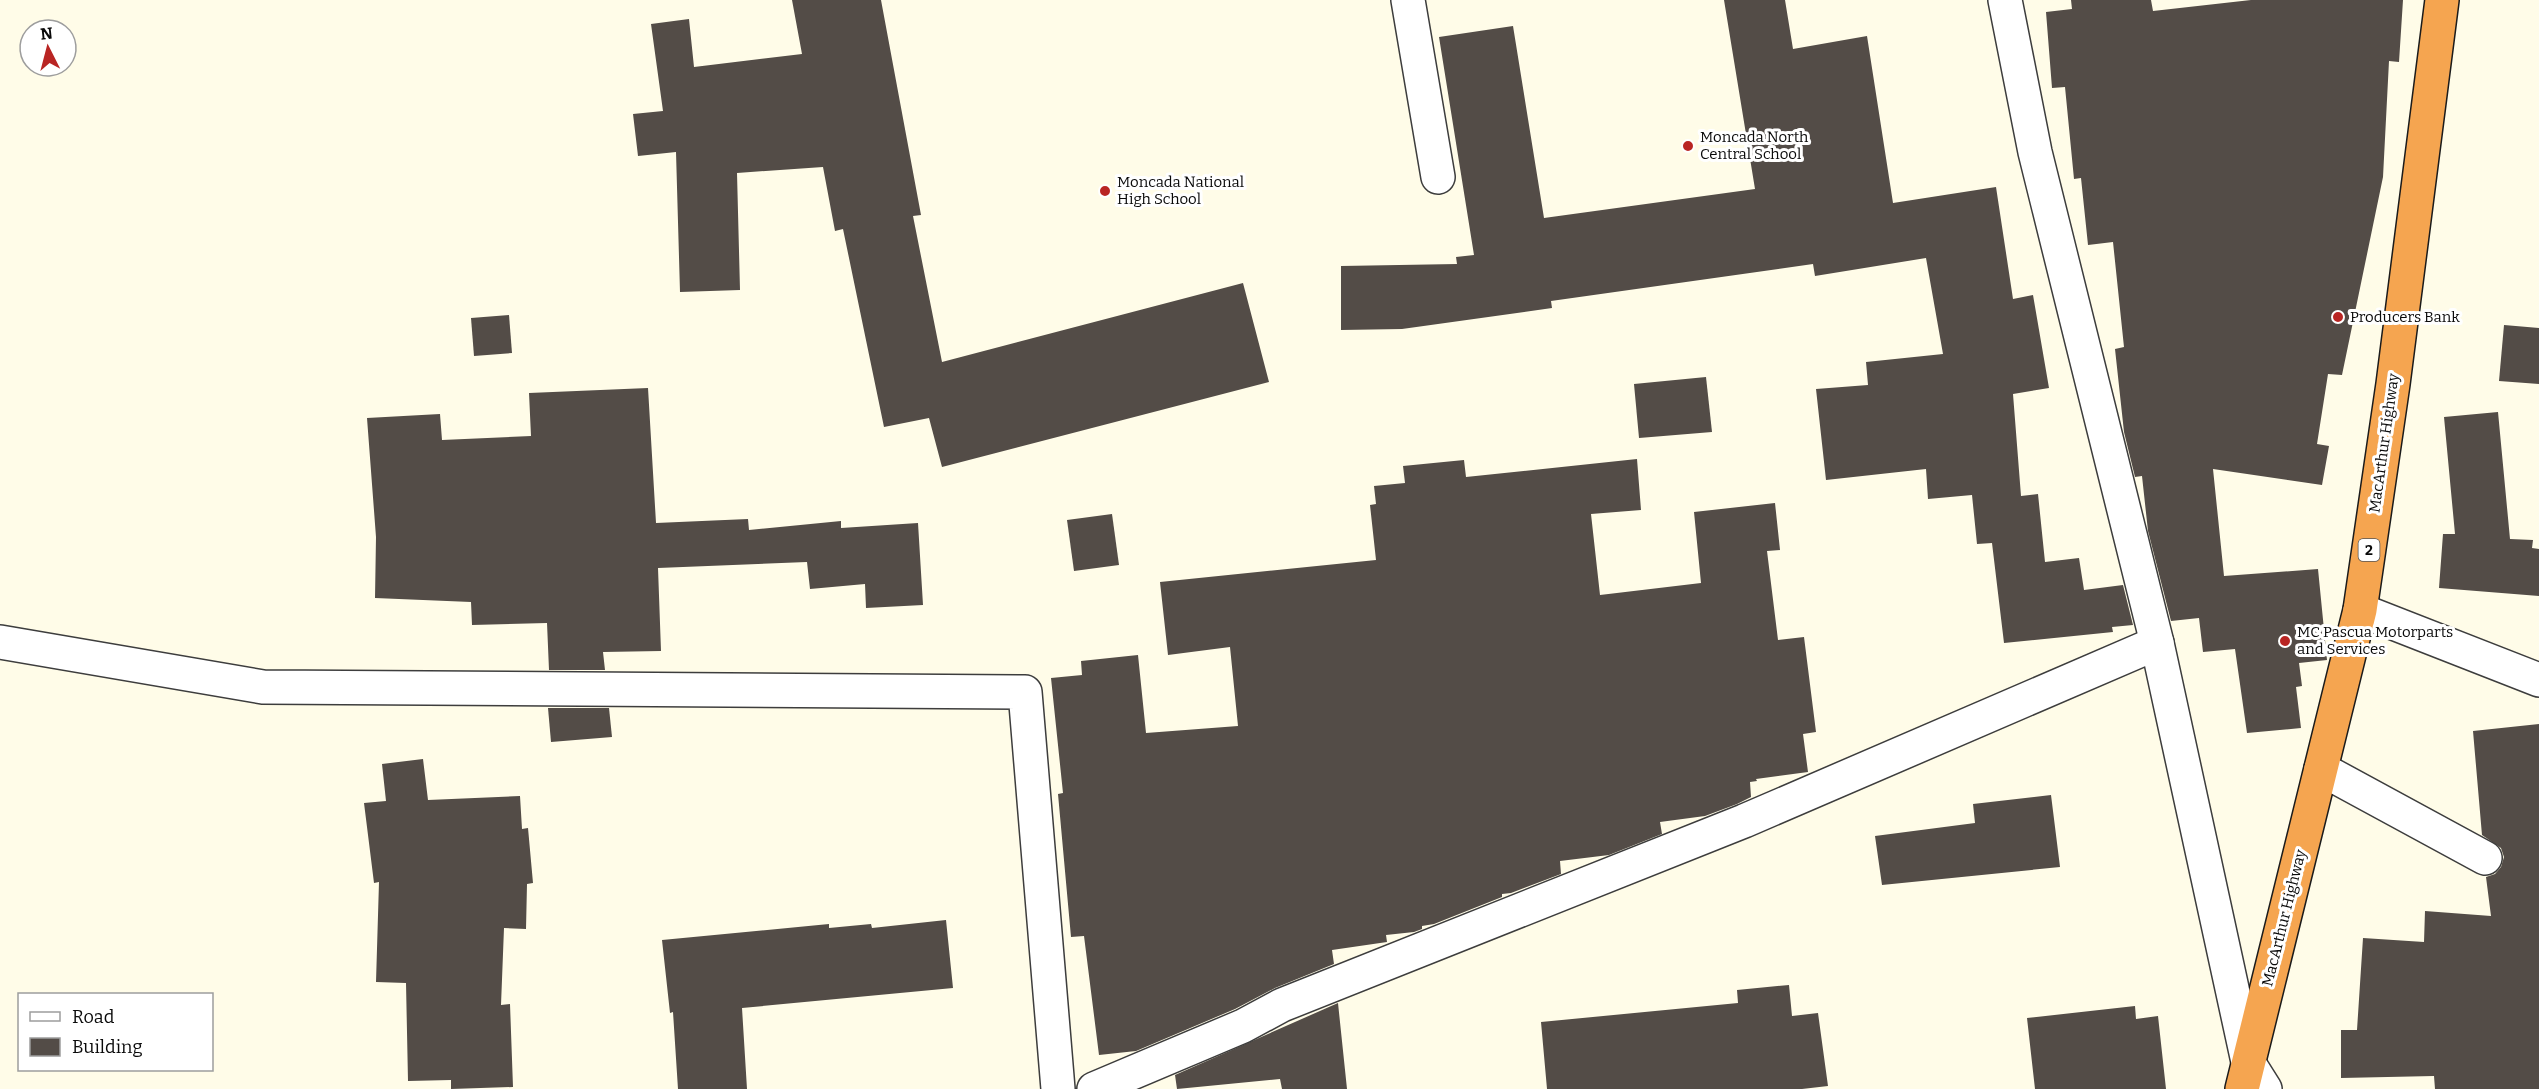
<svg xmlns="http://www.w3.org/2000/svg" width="2539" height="1089" font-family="Bitter,serif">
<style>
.building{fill:#534c47}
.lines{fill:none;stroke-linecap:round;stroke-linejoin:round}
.minor-casing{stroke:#3d3d3d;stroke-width:36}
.highway-casing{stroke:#1b1b1b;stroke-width:36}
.minor{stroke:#fff;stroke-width:33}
.highway{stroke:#f5a550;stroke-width:33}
.poi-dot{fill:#b92523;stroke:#fff;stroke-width:2}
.labels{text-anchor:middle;stroke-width:6;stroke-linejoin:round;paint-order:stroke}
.shield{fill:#fff;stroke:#545454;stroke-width:1.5}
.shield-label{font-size:14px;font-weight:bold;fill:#0a0a0a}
.poi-label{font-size:15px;fill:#0a0a0a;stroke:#fff;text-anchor:start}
.street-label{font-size:15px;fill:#0a0a0a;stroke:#fff}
</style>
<rect width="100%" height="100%" fill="#fffce8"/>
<g class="building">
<polygon points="792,0 881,0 921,215 913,216 942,362 1243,283 1269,382 942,467 929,418 884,427 843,229 835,231 823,167 737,173 740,290 680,292 676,152 638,156 633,114 663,111 651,24 689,19 694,67 802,54"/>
<polygon points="1724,0 1785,0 1793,49 1867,36 1893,203 1996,187 2013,299 2033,295 2049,388 2013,394 2021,496 2038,494 2045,562 2079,558 2084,590 2123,585 2133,625 2112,627 2113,632 2004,643 1992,543 1977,544 1972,495 1928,499 1926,469 1826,480 1816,389 1868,385 1866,362 1943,354 1926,258 1815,276 1813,264 1551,301 1552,308 1402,329 1341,330 1341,266 1457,264 1456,257 1474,255 1439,37 1513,26 1544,218 1755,189"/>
<polygon points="2071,0 2151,0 2153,11 2251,0 2403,0 2399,62 2389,61 2383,177 2342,375 2328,374 2317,444 2329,446 2322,485 2213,469 2224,576 2318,569 2327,660 2299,663 2302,686 2296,687 2301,728 2247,733 2235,649 2203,652 2199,618 2171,621 2148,531 2142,476 2135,477 2124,432 2115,349 2124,347 2113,242 2088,245 2081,178 2074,179 2065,87 2052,88 2046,12 2072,9"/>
<polygon points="509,315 512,353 474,356 471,318"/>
<polygon points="2504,325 2539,328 2539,384 2499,381"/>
<polygon points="1706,377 1712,432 1639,438 1634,384"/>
<polygon points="648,388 656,523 748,519 749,530 841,521 841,528 918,523 923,605 866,608 865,584 810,589 807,562 658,568 661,651 603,652 605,670 549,670 547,623 472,625 471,602 375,598 376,537 367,418 440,414 442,440 531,436 529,393"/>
<polygon points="2498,412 2510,539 2533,540 2532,548 2539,549 2539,596 2439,588 2443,534 2455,534 2444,417"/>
<polygon points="1637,459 1641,510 1591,514 1600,595 1701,583 1694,512 1775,503 1780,550 1767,551 1778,640 1804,637 1816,732 1803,734 1808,772 1756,779 1757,781 1750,782 1751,797 1737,804 1705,816 1660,822 1662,834 1609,855 1560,861 1561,874 1511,893 1502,894 1502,897 1434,924 1422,926 1422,929 1414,932 1386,935 1387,942 1332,950 1334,964 1275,988 1235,1009 1136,1051 1099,1055 1084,936 1071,937 1058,794 1063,793 1051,678 1082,675 1081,661 1138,655 1146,733 1238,726 1230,647 1168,655 1160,582 1376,560 1370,505 1376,504 1374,486 1405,483 1403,466 1464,460 1466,477"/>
<polygon points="1112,514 1119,565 1074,571 1067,520"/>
<polygon points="548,708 609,708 612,737 551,742"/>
<polygon points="2539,724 2539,1089 2435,1089 2434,1076 2341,1078 2341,1030 2357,1030 2363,938 2424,942 2425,911 2491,916 2486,877 2495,874 2501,867 2504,857 2501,848 2482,835 2473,731"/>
<polygon points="423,759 428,800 520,796 522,829 528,828 533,883 527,884 526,929 504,928 501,1005 510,1004 513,1087 451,1089 451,1080 408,1081 406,983 376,982 379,882 374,883 364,803 386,801 382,764"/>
<polygon points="2051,795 2060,867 1882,885 1875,836 1975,823 1973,804"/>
<polygon points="946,920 953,988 742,1008 747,1089 678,1089 673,1012 670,1013 662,940 829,924 829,928 871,924 872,928"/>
<polygon points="1789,985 1792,1016 1818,1013 1828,1086 1802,1089 1547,1089 1541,1022 1738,1003 1737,990"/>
<polygon points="1338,1003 1347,1089 1282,1089 1280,1079 1177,1089 1175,1075"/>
<polygon points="2135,1006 2136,1019 2158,1016 2166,1089 2035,1089 2027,1018"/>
</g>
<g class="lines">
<g class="minor-casing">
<g id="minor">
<polyline points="1408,0 1438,177"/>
<polyline points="2005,0 2035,152 2157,643 2248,1062 2265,1089"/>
<polyline points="2360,610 2539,680"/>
<polyline points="0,642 263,687 1025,692 1058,1089"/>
<polyline points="2321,769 2485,858"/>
<polyline points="1094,1089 1243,1026 1282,1005 1744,821 2157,643"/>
</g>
</g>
<g class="highway-casing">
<polyline id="highway" points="2242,1089 2360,610 2393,384 2442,0"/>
</g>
<use href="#minor" class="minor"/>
<use href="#highway" class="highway"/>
</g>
<g class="poi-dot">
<circle cx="1688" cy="146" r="6"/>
<circle cx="1105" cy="191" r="6"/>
<circle cx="2338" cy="317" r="6"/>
<circle cx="2285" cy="641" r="6"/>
</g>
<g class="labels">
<rect class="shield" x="2358.5" y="539" width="21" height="22" rx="4.5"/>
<g class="shield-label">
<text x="2369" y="555">2</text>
</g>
<g class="poi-label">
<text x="1700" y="142">Moncada North<tspan x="1700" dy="17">Central School</tspan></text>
<text x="1117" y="187">Moncada National<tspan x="1117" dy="17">High School</tspan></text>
<text x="2350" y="322">Producers Bank</text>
<text x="2297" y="637">MC Pascua Motorparts<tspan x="2297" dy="17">and Services</tspan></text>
</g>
<g class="street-label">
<text transform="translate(2384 443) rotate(-82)" y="5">MacArthur Highway</text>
<text transform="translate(2284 918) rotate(-76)" y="5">MacArthur Highway</text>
</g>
</g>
<rect x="18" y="993" width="195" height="78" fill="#ffffff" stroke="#9d9d9d" stroke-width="1.5"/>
<rect x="30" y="1012" width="30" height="9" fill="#ffffff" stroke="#9d9d9d" stroke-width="1.5"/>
<text x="72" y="1023" font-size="18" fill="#0a0a0a">Road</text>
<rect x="30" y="1038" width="30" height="18" fill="#534c47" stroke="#9d9d9d" stroke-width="1.5"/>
<text x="72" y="1053" font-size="18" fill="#0a0a0a">Building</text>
<g transform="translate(48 48) rotate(354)"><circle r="28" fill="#ffffff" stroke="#9d9d9d" stroke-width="1.5"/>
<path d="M0-4.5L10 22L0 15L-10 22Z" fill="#b92523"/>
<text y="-9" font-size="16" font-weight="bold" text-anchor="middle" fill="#0a0a0a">N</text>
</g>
</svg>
